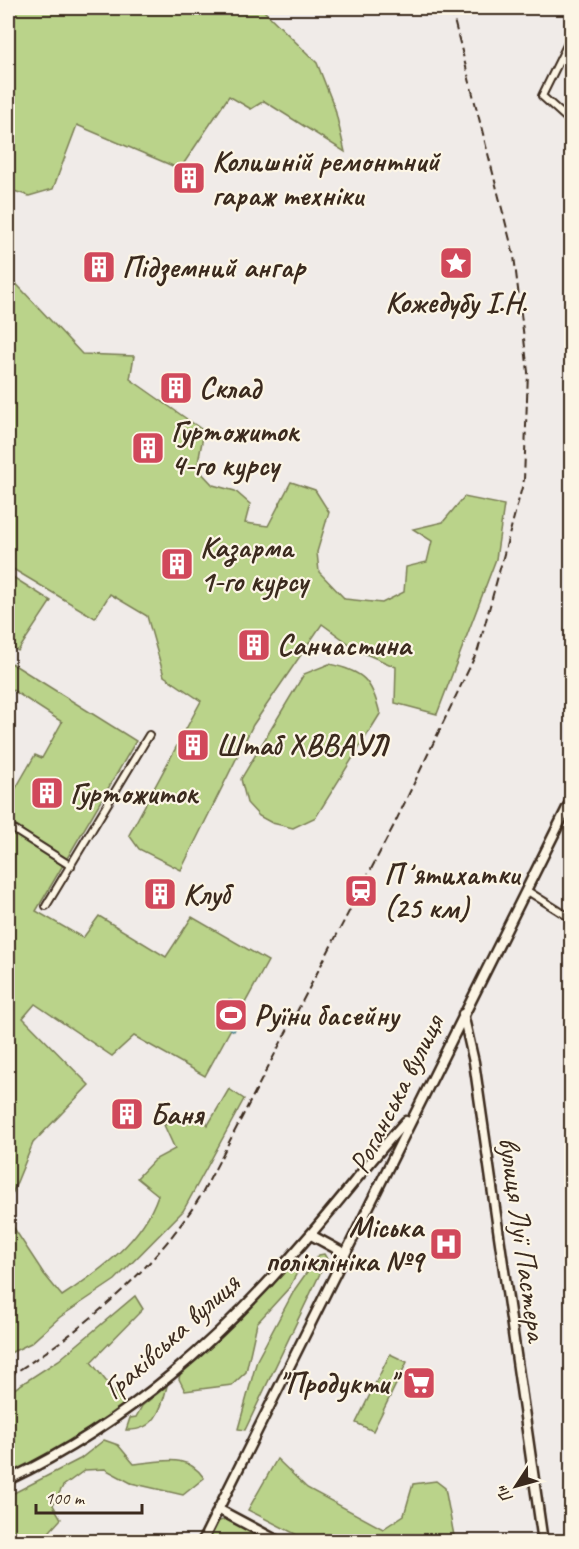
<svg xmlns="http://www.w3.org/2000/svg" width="579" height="1549" font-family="Caveat,sans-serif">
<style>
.green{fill:#bad38a;stroke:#7a7e54;stroke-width:1.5}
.water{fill:#7dcbdb;stroke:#638b8f;stroke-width:1.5}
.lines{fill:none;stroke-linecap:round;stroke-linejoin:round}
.street-casing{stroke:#3b2a1e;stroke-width:10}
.secondary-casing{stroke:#3b2a1e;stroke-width:13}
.street{stroke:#fcf5e5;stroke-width:6}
.secondary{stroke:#fcf5e5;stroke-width:8}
.rail{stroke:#3b2a1e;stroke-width:2;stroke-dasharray:9 4.5;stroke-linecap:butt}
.labels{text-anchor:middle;stroke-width:4.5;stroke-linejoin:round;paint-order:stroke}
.poi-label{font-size:30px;font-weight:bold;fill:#3b2a1e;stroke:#fcf5e5;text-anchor:start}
.street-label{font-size:30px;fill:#3b2a1e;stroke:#fcf5e5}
</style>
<rect width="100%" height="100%" fill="#f0ebe8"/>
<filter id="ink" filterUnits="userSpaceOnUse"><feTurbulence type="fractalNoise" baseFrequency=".0167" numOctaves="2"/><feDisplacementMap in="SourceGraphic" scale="12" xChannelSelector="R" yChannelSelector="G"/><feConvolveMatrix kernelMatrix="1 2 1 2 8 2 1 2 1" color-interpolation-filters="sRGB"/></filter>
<g filter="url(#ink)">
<g class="green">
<polygon points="8,8 261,8 317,63 335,109 345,152 264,101 251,109 229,96 180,169 77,125 53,189 29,196 8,189"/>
<polygon points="8,275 82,354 134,356 130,379 204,431 197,468 213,485 235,491 250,504 245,523 268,526 291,482 315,490 329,512 317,552 319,572 345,599 382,603 404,592 406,567 427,562 432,541 413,529 443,522 464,497 504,505 496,559 437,714 395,703 396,667 359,651 322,624 253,725 181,870 139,849 129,835 201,701 164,676 147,616 110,594 95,618 8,566"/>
<polygon points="8,574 51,601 18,651 8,644"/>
<polygon points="8,661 136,741 36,911 83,938 99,916 166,957 192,917 268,961 205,1076 134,1036 112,1056 35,1004 23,1018 89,1085 33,1143 8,1204 8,802 35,755 42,758 62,722 8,687"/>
<path d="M329 664C363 671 372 680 380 714L316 817 293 828 272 823 259 816 247 803 241 779 304 674Z"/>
<path d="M229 1089 244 1099 183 1211 115 1280 60 1317 31 1343 8 1354V1219L44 1274 62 1296C100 1271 143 1240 158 1195L137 1178 154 1160 175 1149 164 1125 200 1110 208 1125Z"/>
<polygon points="324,1254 327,1259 245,1430 238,1429 257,1360 295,1289 319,1255"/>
<polygon points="290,1264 299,1269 289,1288 257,1323 246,1372 232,1385 185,1391 179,1379 180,1374 241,1317"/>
<polygon points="135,1296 143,1309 91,1362 125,1405 67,1443 8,1476 8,1393 59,1360"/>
<polygon points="390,1354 407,1362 373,1431 356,1423"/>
<path d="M167 1386C161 1412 154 1431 126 1430L130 1418 136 1417 142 1406Z"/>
<path d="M104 1440 118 1445 134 1464C161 1462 187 1452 204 1478L183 1495 131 1483 105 1469 85 1470 63 1486 53 1505 61 1519 41 1541H8V1496L80 1459Z"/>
<polygon points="277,1459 307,1488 383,1529 404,1515 413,1484 436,1481 445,1488 455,1541 309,1541 248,1510"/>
<polygon points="226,1519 271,1541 207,1542 216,1522"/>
</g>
<polygon class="water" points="229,999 246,1008 234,1031 217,1022"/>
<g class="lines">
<g class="street-casing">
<g id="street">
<polyline points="572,35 542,96 572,123"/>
<polyline points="8,826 71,866"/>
<polyline points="526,890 572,919"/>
<polyline points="46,906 149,735"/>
</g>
</g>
<g class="secondary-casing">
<g id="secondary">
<polyline points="463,1014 474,1062 543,1542"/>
<polyline points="311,1235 344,1253"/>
<path d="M8 1480C129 1422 222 1338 309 1236 342 1198 372 1158 406 1121"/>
<polyline points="218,1509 280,1542"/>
<polyline points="202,1542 572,798"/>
</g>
</g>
<use href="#street" class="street"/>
<use href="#secondary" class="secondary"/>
<path class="rail" d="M8 1377C85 1329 153 1271 202 1194L393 827 478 650 524 480 528 372 514 256 451 8"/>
</g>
</g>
<defs>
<g id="building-square" transform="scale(1.725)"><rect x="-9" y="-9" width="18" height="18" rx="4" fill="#d1495b" stroke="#fcf5e5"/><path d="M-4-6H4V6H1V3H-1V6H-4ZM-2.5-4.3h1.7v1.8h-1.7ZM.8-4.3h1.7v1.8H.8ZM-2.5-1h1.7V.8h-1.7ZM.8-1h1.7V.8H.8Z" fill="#fff"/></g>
<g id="sight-square" transform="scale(1.725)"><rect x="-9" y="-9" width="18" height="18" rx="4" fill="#d1495b" stroke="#fcf5e5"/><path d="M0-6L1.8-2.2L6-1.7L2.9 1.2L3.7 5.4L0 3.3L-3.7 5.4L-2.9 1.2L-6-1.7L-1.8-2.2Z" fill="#fff"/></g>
<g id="station-square" transform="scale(1.725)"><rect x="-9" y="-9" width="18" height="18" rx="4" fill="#d1495b" stroke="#fcf5e5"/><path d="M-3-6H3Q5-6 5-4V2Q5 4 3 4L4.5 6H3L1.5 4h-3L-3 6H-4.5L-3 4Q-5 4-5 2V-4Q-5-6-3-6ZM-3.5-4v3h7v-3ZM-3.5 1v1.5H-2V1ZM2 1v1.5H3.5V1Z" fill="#fff"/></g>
<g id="stadium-square" transform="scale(1.725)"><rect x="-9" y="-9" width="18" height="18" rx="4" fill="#d1495b" stroke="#fcf5e5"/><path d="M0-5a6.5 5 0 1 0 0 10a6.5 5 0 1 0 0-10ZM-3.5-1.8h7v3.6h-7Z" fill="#fff"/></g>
<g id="hospital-square" transform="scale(1.725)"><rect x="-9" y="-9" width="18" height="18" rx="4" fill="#d1495b" stroke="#fcf5e5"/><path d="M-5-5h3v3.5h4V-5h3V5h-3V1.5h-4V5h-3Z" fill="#fff"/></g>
<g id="supermarket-square" transform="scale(1.725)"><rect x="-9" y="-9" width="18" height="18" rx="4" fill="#d1495b" stroke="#fcf5e5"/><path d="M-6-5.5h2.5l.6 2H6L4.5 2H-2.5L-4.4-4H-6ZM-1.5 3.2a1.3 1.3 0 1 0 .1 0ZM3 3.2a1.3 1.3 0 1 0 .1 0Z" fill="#fff"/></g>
</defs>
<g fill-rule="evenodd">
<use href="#building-square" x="189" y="178"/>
<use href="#sight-square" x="456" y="263"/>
<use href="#building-square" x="99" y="267"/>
<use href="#building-square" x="176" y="388"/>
<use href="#building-square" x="148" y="448"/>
<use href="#building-square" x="177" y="564"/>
<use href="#building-square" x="254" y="645"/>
<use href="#building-square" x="193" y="745"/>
<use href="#building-square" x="47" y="793"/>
<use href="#station-square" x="361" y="891"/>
<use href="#building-square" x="160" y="894"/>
<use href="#stadium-square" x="231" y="1015"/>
<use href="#building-square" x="127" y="1114"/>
<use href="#hospital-square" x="446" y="1244"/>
<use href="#supermarket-square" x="419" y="1383"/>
</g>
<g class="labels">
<g class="poi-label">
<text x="212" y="171">Колишній ремонтний<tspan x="212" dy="34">гараж техніки</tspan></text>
<text x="122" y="277">Підземний ангар</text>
<text x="456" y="312" text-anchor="middle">Кожедубу І.Н.</text>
<text x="199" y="398">Склад</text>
<text x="171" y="441">Гуртожиток<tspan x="171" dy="34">4-го курсу</tspan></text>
<text x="200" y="557">Казарма<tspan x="200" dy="34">1-го курсу</tspan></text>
<text x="277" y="655">Санчастина</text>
<text x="216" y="755">Штаб ХВВАУЛ</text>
<text x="70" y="803">Гуртожиток</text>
<text x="384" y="884">Пʼятихатки<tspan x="384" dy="34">(25 км)</tspan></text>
<text x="183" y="904">Клуб</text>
<text x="254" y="1025">Руїни басейну</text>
<text x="150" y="1124">Баня</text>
<text x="423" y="1237" text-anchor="end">Міська<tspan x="423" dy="34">поліклініка №9</tspan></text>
<text x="396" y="1393" text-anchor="end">"Продукти"</text>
</g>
<g class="street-label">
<text transform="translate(396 1094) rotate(-63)" y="10">Роганська вулиця</text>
<text transform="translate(523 1239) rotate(82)" y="10">вулиця Луї Пастера</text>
<text transform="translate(171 1336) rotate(-42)" y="10">Граківська вулиця</text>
</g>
</g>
<rect width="579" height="1549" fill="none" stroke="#fcf5e5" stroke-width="30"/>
<rect x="15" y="15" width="549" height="1519" fill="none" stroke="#3b2a1e" stroke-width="2" filter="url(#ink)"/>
<g transform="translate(516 1486) rotate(234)" stroke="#fcf5e5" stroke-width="4.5" paint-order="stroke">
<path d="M0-4.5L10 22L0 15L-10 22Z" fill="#3b2a1e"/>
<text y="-9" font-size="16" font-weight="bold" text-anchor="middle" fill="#3b2a1e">Пн</text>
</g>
<path d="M36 1504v9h106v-9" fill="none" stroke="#3b2a1e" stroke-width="3"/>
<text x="45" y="1504" font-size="18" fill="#3b2a1e" stroke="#fcf5e5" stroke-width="4.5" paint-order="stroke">100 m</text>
</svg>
